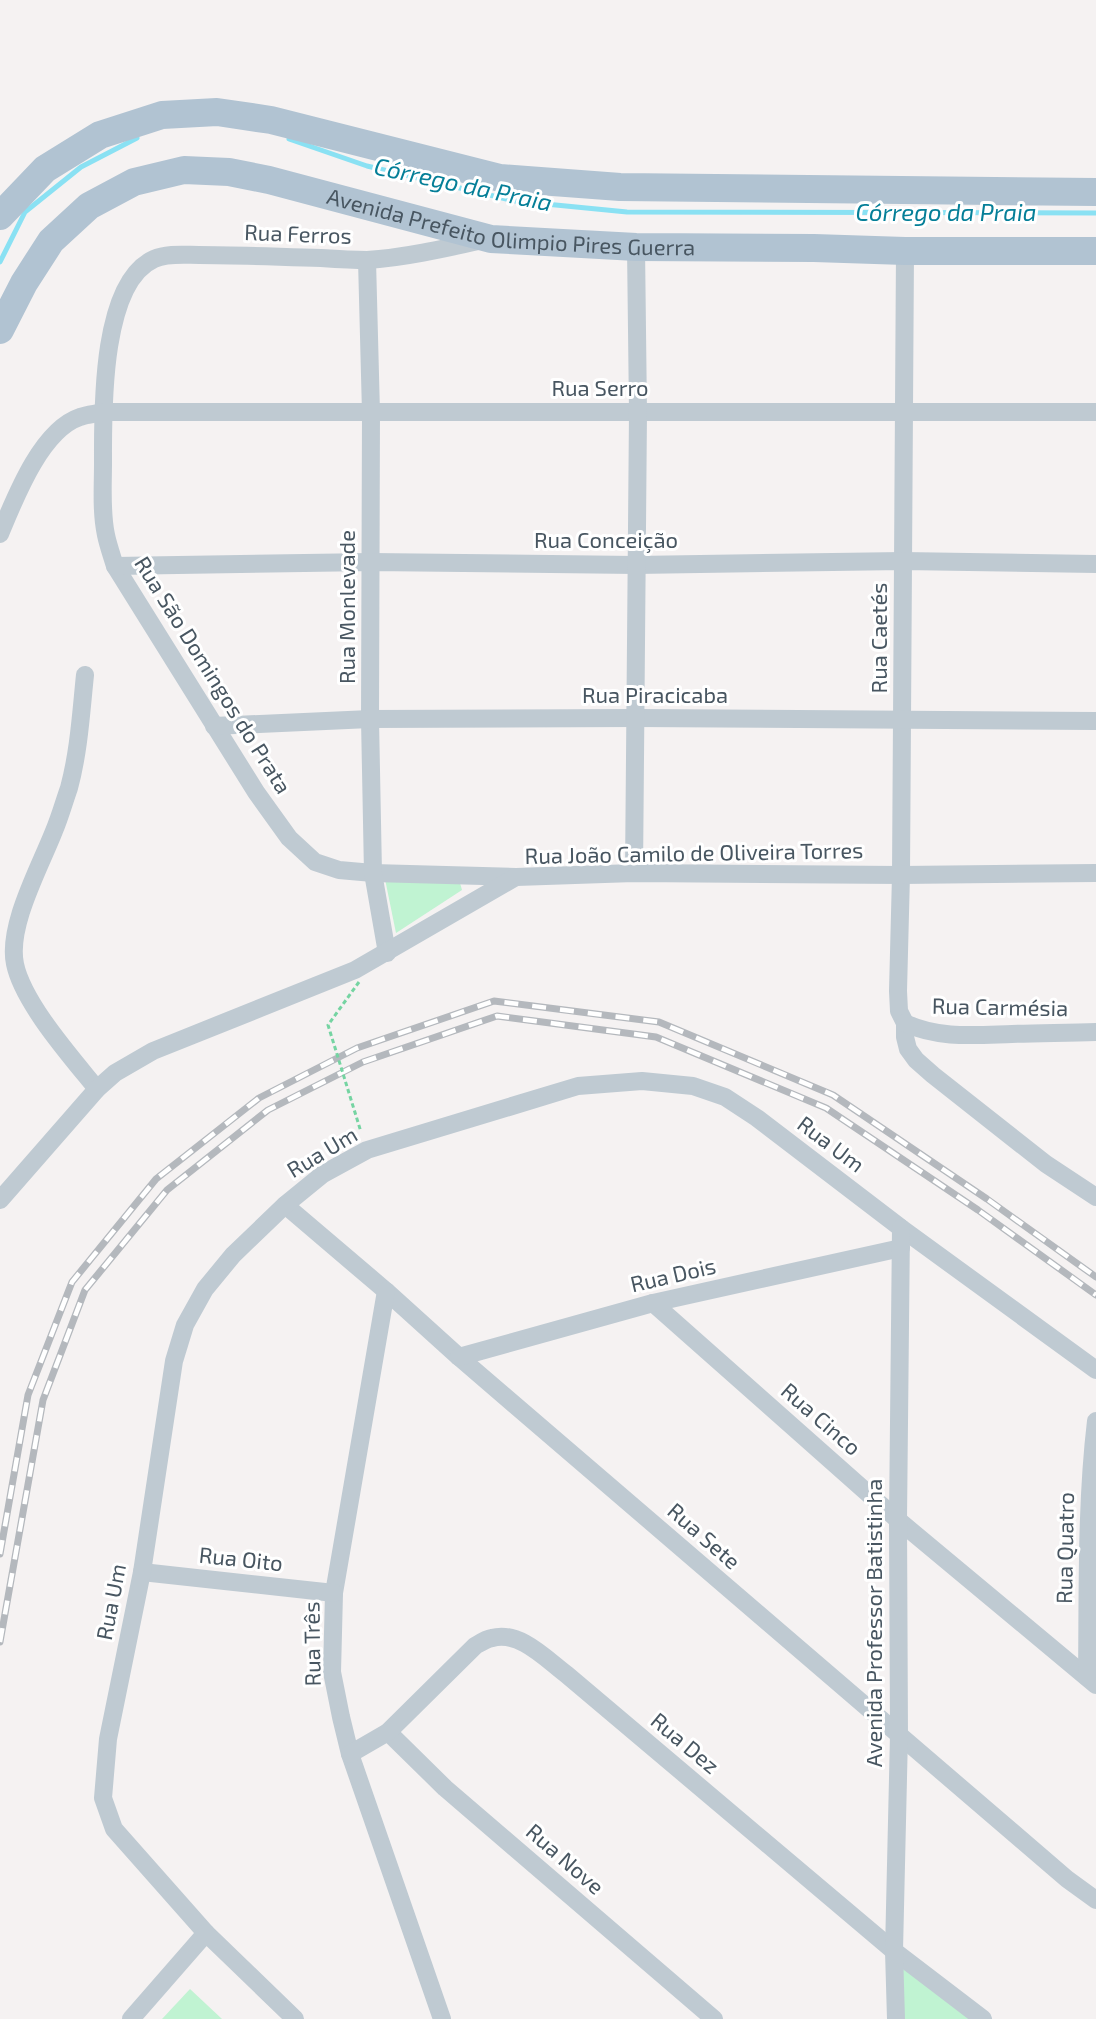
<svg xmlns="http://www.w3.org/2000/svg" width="1096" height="2019" font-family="'Exo 2',sans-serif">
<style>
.green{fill:#c0f3d2}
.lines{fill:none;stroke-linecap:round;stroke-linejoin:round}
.stream{stroke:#8ae1f3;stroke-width:5}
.street{stroke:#bfcad2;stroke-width:18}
.primary{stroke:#b1c3d2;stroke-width:28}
.rail-casing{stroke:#b4b8bd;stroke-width:7}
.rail{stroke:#fff;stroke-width:4.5;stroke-dasharray:14;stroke-linecap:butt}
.path-bridge{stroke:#75d4a2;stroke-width:3;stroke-dasharray:4.5 3;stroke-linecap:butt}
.labels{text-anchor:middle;stroke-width:6;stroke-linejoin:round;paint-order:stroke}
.street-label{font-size:22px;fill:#485661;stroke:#fff}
.water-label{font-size:24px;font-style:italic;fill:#057f98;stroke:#fff}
</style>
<rect width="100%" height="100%" fill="#f5f2f2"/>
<g class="green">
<polygon points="385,879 460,883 462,890 396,933"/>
<polygon points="897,1958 981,2019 898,2019"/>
<polygon points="190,1989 222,2019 162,2019"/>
</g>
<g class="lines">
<g class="stream">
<polyline points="289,139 367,166 515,201 627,212 1096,213"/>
<polyline points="0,262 25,212 81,167 137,138"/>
</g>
<g class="street">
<path d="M483 240C447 248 403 258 367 260 352 260 336 259 321 258 280 257 239 255 199 255 185 255 167 253 154 259 100 283 103 414 103 463 103 486 101 512 106 535 108 545 112 556 115 566L256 792 289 838 315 862 339 870 373 873 516 877"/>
<polyline points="905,251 901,875 898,991 899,1011 905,1023 905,1037 908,1049 916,1060 933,1075 1046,1164 1096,1197"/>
<polyline points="367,260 371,413 370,719 373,873 387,953"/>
<path d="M0 534C15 498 41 430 80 417 88 414 96 414 103 412H1096"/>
<polyline points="115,566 371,562 636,565 903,561 1096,564"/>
<path d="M85 675C81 713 79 751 69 788 64 802 60 817 54 831 40 867 7 926 15 964 23 1003 72 1058 97 1089"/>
<polyline points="214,726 370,719 636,718 1096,721"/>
<polyline points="634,873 638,412 636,247"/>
<path d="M905 1023C938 1039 976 1035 1012 1034 1040 1033 1068 1033 1096 1032"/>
<polyline points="0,1200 97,1089 115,1073 153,1051 355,970 516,877 634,873 901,875 1096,873"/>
<polyline points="285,1205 386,1291 459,1357 1067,1879 1096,1900"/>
<polyline points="386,1291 334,1593 332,1672 341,1717 350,1754 442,2019"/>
<polyline points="653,1303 898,1520 1096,1685"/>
<polyline points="459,1357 653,1303 901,1248"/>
<polyline points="142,1572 334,1593"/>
<path d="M1087 1677C1088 1592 1086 1506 1096 1421"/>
<polyline points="388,1732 445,1788 714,2019"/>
<path d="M350 1754 388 1732 475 1646C480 1643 486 1639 492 1638 519 1630 546 1659 566 1674L894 1951 983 2019"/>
<polyline points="206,1933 114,1829 103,1798 108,1739 142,1572 174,1361 185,1325 205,1289 233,1255 285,1205 323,1174 367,1150 578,1086 642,1081 693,1086 725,1097 757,1118 901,1228 1096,1370"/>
<polyline points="131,2019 206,1933 295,2019"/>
<polyline points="896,2019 894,1951 899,1735 898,1520 901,1228"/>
</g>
<g class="primary">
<polyline points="0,216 45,169 100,135 162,115 217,112 271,120 500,178 620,187 1096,192"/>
<path id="s1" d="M0 330 24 283 51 241 89 206 134 182 184 170 229 172 269 180 491 239 636 247 814 248 905 251H1096"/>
</g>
<g class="rail-casing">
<g id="rail">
<polyline points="0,1554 28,1395 72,1282 156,1179 259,1098 357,1048 494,1001 659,1022 833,1095 987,1199 1096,1277"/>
<polyline points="0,1642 43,1400 85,1290 167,1190 268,1110 363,1062 497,1016 656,1037 826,1108 978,1210 1096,1295"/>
</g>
</g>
<use href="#rail" class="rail"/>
<polyline class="path-bridge" points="359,982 328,1025 361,1132"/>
</g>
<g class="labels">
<g class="street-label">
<text dy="8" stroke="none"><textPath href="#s1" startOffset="590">Avenida Prefeito Olimpio Pires Guerra</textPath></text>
<text transform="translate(298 234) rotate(2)" y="8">Rua Ferros</text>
<text x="600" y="396">Rua Serro</text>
<text x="606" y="548">Rua Conceição</text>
<text transform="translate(347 607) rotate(-90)" y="8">Rua Monlevade</text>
<text transform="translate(879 638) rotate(-90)" y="8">Rua Caetés</text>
<text transform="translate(213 675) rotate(58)" y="8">Rua São Domingos do Prata</text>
<text x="655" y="703">Rua Piracicaba</text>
<text transform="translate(694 853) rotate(-1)" y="8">Rua João Camilo de Oliveira Torres</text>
<text transform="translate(1000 1007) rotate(1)" y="8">Rua Carmésia</text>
<text transform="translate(831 1144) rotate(37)" y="8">Rua Um</text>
<text transform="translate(322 1152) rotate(-31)" y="8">Rua Um</text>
<text transform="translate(673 1275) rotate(-13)" y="8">Rua Dois</text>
<text transform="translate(821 1419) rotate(41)" y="8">Rua Cinco</text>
<text transform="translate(704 1536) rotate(41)" y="8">Rua Sete</text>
<text transform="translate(1065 1548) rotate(-89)" y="8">Rua Quatro</text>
<text transform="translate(241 1559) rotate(6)" y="8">Rua Oito</text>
<text transform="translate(111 1602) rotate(-79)" y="8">Rua Um</text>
<text transform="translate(874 1623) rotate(-90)" y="8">Avenida Professor Batistinha</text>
<text transform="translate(312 1644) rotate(-91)" y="8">Rua Três</text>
<text transform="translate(685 1743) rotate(40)" y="8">Rua Dez</text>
<text transform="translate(565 1859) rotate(41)" y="8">Rua Nove</text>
</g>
<g class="water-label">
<text transform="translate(463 185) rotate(12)" y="8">Córrego da Praia</text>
<text x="946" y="221">Córrego da Praia</text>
</g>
</g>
</svg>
